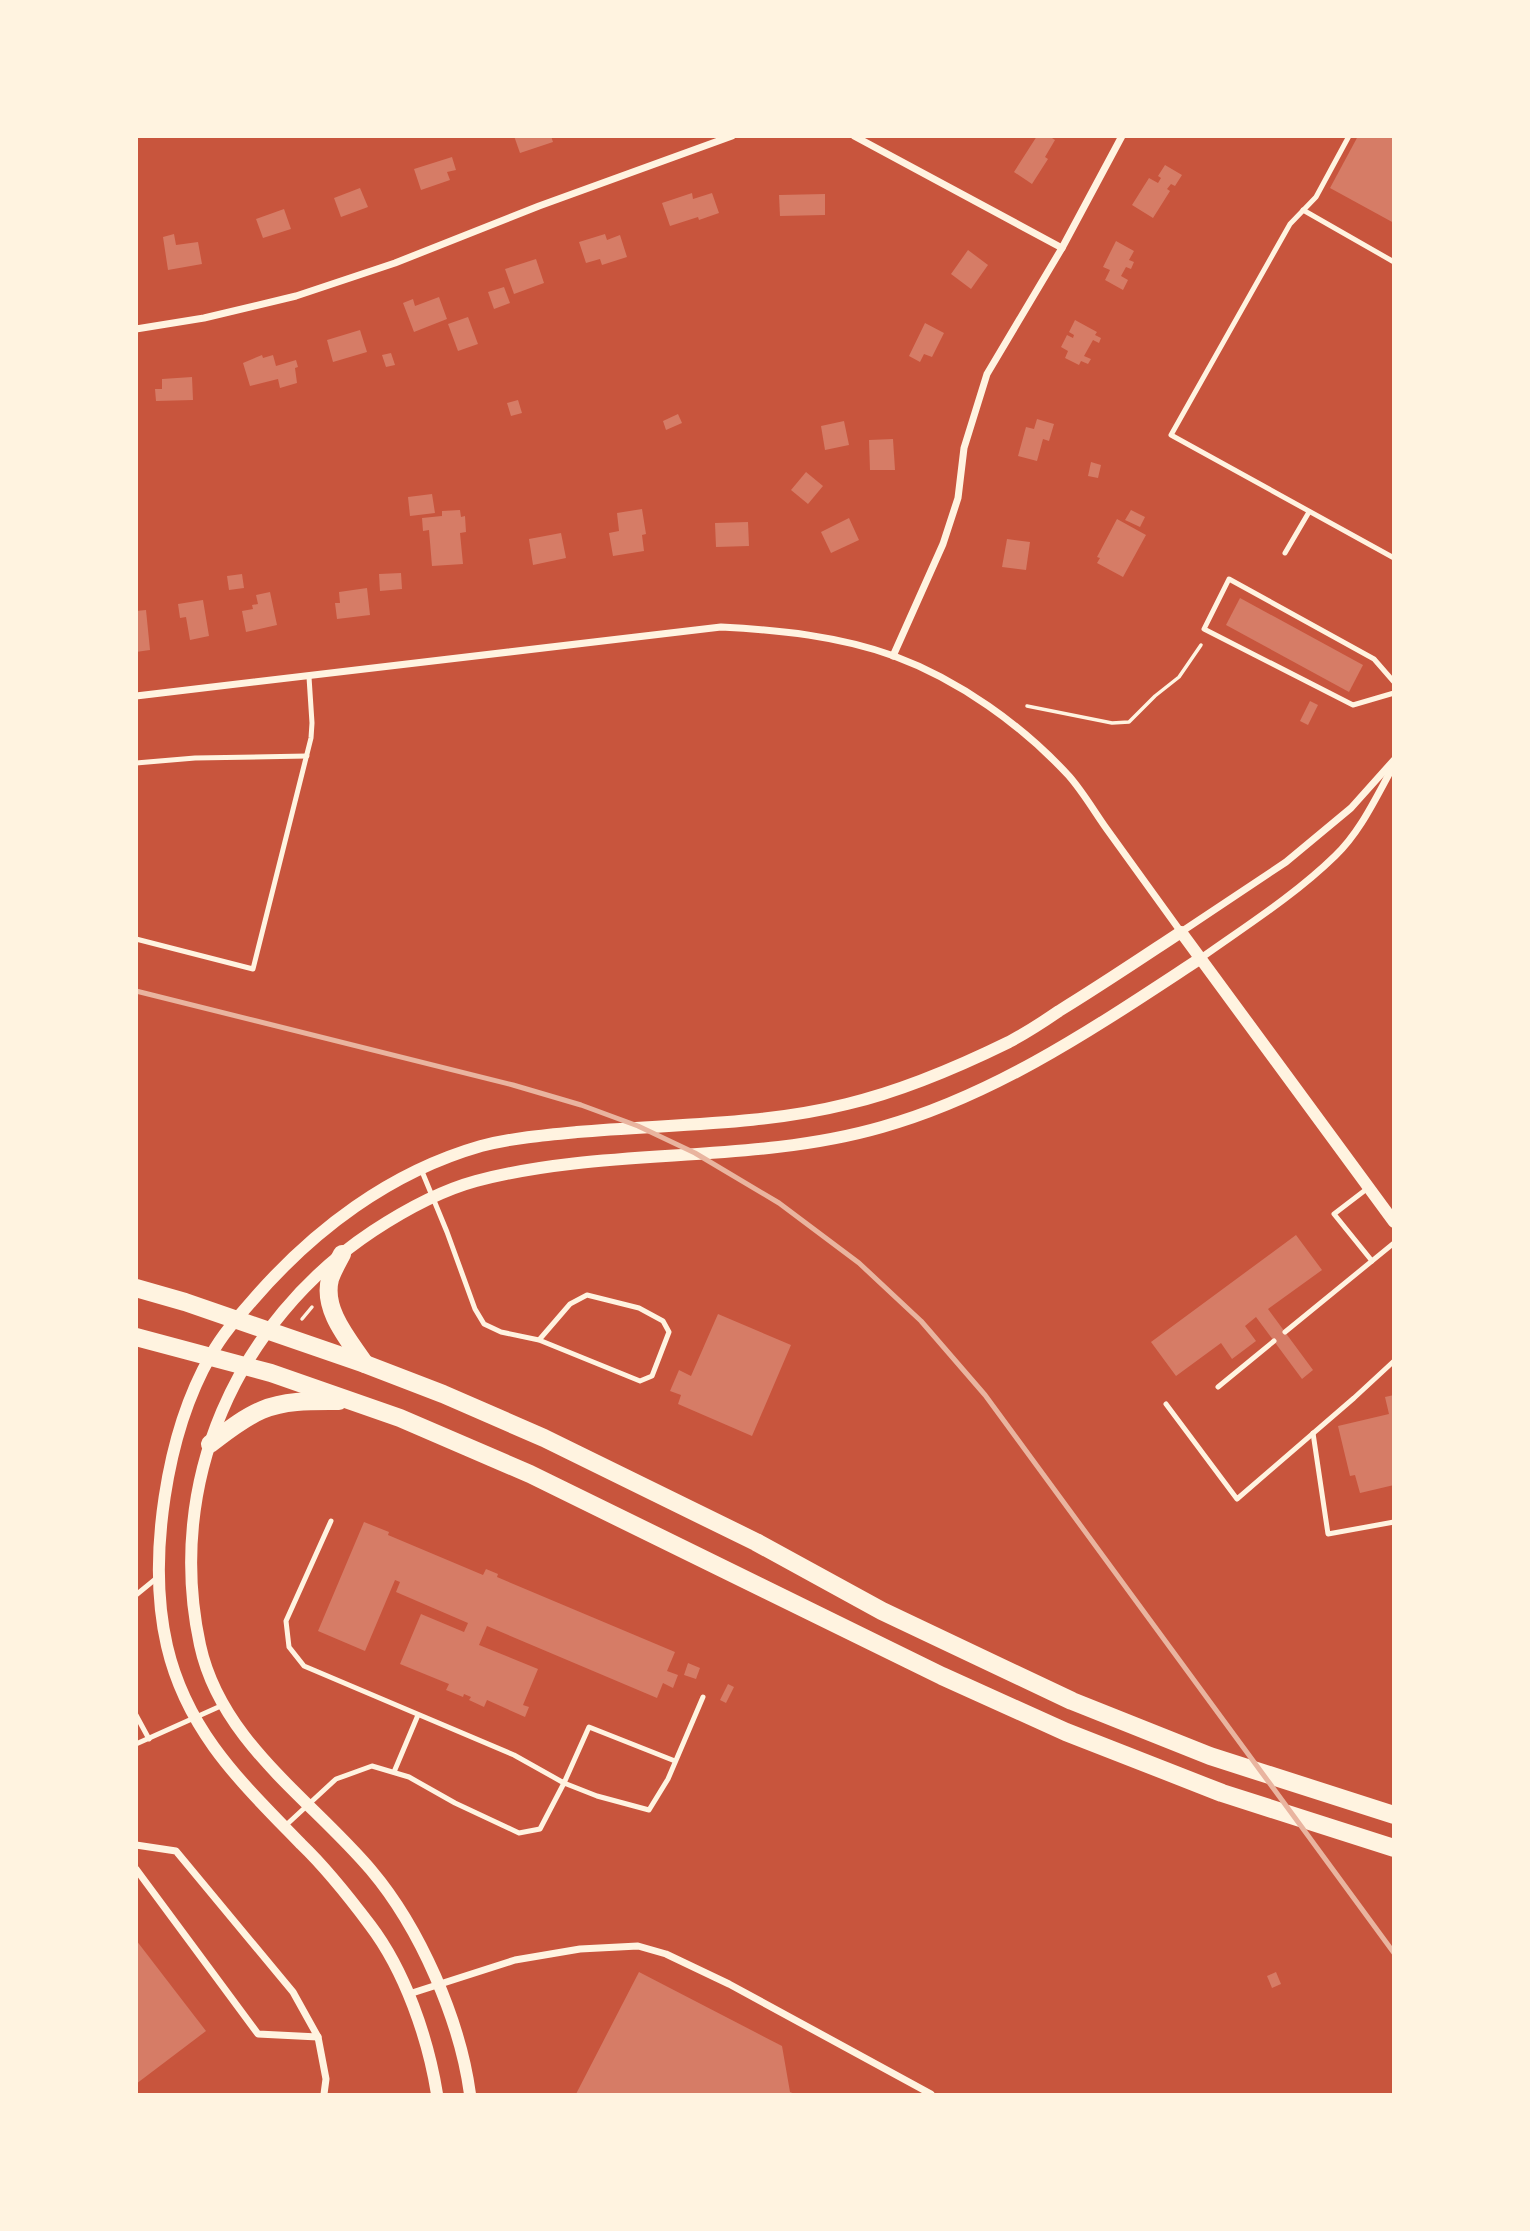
<svg xmlns="http://www.w3.org/2000/svg" width="1530" height="2231" font-family="'Varela Round',sans-serif">
<style>
.building{fill:#d67c66}
.lines{fill:none;stroke-linecap:round;stroke-linejoin:round}
.path{stroke:#fff3e0;stroke-width:3.5}
.service{stroke:#fff3e0;stroke-width:5}
.minor{stroke:#fff3e0;stroke-width:7}
.tertiary{stroke:#fff3e0;stroke-width:12}
.primary{stroke:#fff3e0;stroke-width:18}
.rail{stroke:#e9b49f;stroke-width:5}
</style>
<rect width="100%" height="100%" fill="#c8553d"/>
<g class="building">
<polygon points="514,136 551,136 553,142 520,153"/>
<polygon points="1037,136 1049,136 1055,140 1045,157 1048,159 1032,184 1014,172"/>
<polygon points="1358,136 1394,136 1394,223 1330,188"/>
<polygon points="452,157 456,170 447,172 450,180 421,190 414,169"/>
<polygon points="1165,165 1182,175 1175,186 1171,184 1167,189 1170,191 1153,218 1132,205 1149,178 1158,183 1161,178 1158,176"/>
<polygon points="360,188 368,207 341,217 334,198"/>
<polygon points="692,193 693,199 712,193 719,213 699,220 698,217 670,226 662,203"/>
<polygon points="825,194 825,215 780,216 779,195"/>
<polygon points="284,209 291,229 263,238 256,219"/>
<polygon points="174,234 176,245 198,242 202,264 168,270 163,237"/>
<polygon points="605,234 607,240 620,235 627,257 602,265 600,259 586,263 579,242"/>
<polygon points="1116,241 1134,251 1129,260 1134,262 1131,269 1126,267 1121,276 1128,280 1123,290 1105,280 1110,270 1103,267"/>
<polygon points="968,250 988,265 971,289 951,274"/>
<polygon points="536,259 544,283 514,294 505,269"/>
<polygon points="504,287 510,303 494,309 488,292"/>
<polygon points="439,297 447,319 414,332 403,303 413,299 415,306"/>
<polygon points="468,317 478,344 458,351 448,324"/>
<polygon points="1075,320 1097,332 1095,335 1101,338 1099,343 1093,340 1084,356 1091,359 1088,364 1081,361 1079,365 1065,358 1068,351 1061,347 1067,335 1073,338 1074,335 1069,332"/>
<polygon points="925,323 944,333 932,357 924,354 920,362 909,356"/>
<polygon points="360,330 367,352 333,362 327,340"/>
<polygon points="391,353 395,365 386,367 382,355"/>
<polygon points="262,355 263,358 273,355 276,366 296,360 298,367 295,368 297,383 280,388 278,379 250,386 243,363"/>
<polygon points="192,377 193,400 156,401 155,389 162,389 162,379"/>
<polygon points="518,400 522,413 511,416 507,403"/>
<polygon points="678,414 682,423 666,430 663,421"/>
<polygon points="1037,419 1054,424 1049,441 1043,439 1037,461 1018,456 1026,427 1034,429"/>
<polygon points="844,421 849,445 825,450 821,426"/>
<polygon points="893,439 895,470 870,470 869,440"/>
<polygon points="1091,462 1101,465 1098,478 1088,476"/>
<polygon points="806,472 823,486 808,504 791,490"/>
<polygon points="432,494 435,513 410,516 408,497"/>
<polygon points="642,509 646,534 642,535 644,551 613,556 609,533 619,531 617,513"/>
<polygon points="460,510 461,517 465,516 466,532 460,533 463,564 432,566 429,530 423,531 422,518 442,516 442,511"/>
<polygon points="1131,510 1145,517 1140,527 1125,520"/>
<polygon points="849,518 859,540 831,553 821,532"/>
<polygon points="1117,519 1146,535 1123,577 1097,563 1100,558 1097,557"/>
<polygon points="748,522 749,546 716,547 715,523"/>
<polygon points="561,533 566,558 533,565 529,539"/>
<polygon points="1007,539 1030,542 1026,570 1002,567"/>
<polygon points="401,573 402,589 380,591 379,574"/>
<polygon points="242,574 244,588 229,590 227,576"/>
<polygon points="367,588 370,615 337,619 335,603 340,603 339,592"/>
<polygon points="270,592 277,625 246,632 242,611 253,609 252,605 258,604 256,595"/>
<polygon points="1240,598 1363,665 1349,692 1226,625"/>
<polygon points="203,600 209,636 190,640 186,617 180,618 178,604"/>
<polygon points="146,610 150,650 136,652 136,611"/>
<polygon points="1310,701 1318,705 1308,725 1300,721"/>
<polygon points="1296,1235 1322,1270 1268,1309 1313,1370 1302,1379 1256,1317 1245,1326 1256,1341 1232,1359 1221,1343 1176,1376 1151,1342"/>
<polygon points="718,1314 791,1345 752,1436 678,1404 681,1395 670,1391 679,1370 691,1376"/>
<polygon points="1394,1395 1394,1485 1360,1493 1355,1475 1350,1476 1338,1426 1389,1414 1385,1397"/>
<polygon points="364,1522 389,1532 388,1535 483,1575 486,1569 498,1574 497,1577 675,1652 667,1671 678,1675 673,1688 663,1683 657,1698 487,1626 479,1645 538,1669 523,1705 529,1707 525,1717 487,1700 484,1707 469,1700 471,1697 464,1694 463,1697 446,1690 449,1684 400,1664 421,1614 464,1632 468,1623 396,1592 400,1582 395,1580 365,1651 318,1631"/>
<polygon points="688,1663 700,1668 696,1679 684,1675"/>
<polygon points="728,1684 734,1687 726,1703 720,1700"/>
<polygon points="136,1940 206,2031 136,2084"/>
<polygon points="639,1972 782,2046 790,2092 795,2094 576,2094"/>
<polygon points="1276,1972 1281,1984 1272,1988 1267,1976"/>
</g>
<g class="lines">
<g class="path">
<polyline points="1027,706 1112,723 1129,722 1155,696 1179,677 1201,645"/>
<polyline points="302,1319 312,1307"/>
</g>
<g class="service">
<polyline points="1349,136 1316,197 1290,224 1171,435 1394,558"/>
<polyline points="1303,210 1394,262"/>
<polyline points="1285,553 1309,512"/>
<polyline points="1394,682 1374,659 1229,579 1204,629 1353,705 1394,693"/>
<polyline points="136,763 195,758 307,756"/>
<polyline points="136,939 253,969 311,738 312,723 309,677"/>
<polyline points="421,1169 447,1232 475,1309 484,1324 501,1332 539,1340 640,1381 652,1376 669,1332 663,1321 639,1308 587,1295 570,1304 539,1340"/>
<polyline points="1368,1188 1334,1214 1372,1261"/>
<polyline points="1285,1332 1394,1243"/>
<polyline points="1218,1387 1274,1341"/>
<polyline points="1166,1404 1237,1499 1354,1398 1394,1361"/>
<polyline points="1313,1433 1328,1534 1394,1522"/>
<polyline points="331,1521 286,1621 289,1647 304,1666 514,1755 564,1783 589,1727 675,1761"/>
<polyline points="136,1595 158,1577"/>
<polyline points="136,1715 149,1739"/>
<polyline points="136,1744 223,1705"/>
<polyline points="394,1772 418,1715"/>
<polyline points="284,1827 336,1779 372,1766 409,1777 455,1803 519,1833 540,1829 564,1783 597,1796 649,1810 668,1779 703,1697"/>
</g>
<g class="minor">
<polyline points="854,136 1062,248"/>
<polyline points="136,329 204,318 296,296 395,263 539,206 732,136"/>
<polyline points="893,656 943,544 958,498 964,448 987,374 1062,248 1122,136"/>
<path d="M136 696 721 627C779 630 839 636 894 656 959 680 1022 725 1069 776 1083 792 1094 811 1106 828 1131 863 1156 897 1181 932L1286 862 1351 808 1394 760"/>
<path d="M1201 958C1246 926 1295 895 1335 856 1361 831 1376 797 1394 765"/>
<polyline points="136,1845 176,1851 293,1992 318,2037 326,2079 324,2094"/>
<polyline points="136,1869 258,2034 318,2037"/>
<polyline points="409,1994 515,1960 580,1949 638,1946 666,1954 729,1984 931,2094"/>
</g>
<g class="tertiary">
<path d="M437 2094C428 2038 405 1971 370 1925 349 1897 326 1868 301 1844 242 1783 187 1732 167 1646 147 1559 166 1433 211 1355 222 1335 237 1318 252 1301 313 1230 390 1172 481 1146 512 1138 545 1135 577 1132 666 1124 759 1126 847 1104 902 1091 958 1067 1009 1042 1026 1033 1043 1022 1059 1011 1100 986 1140 959 1181 932L1394 1222"/>
<path d="M470 2094C460 2020 420 1928 371 1870 311 1799 221 1742 200 1645 165 1483 236 1322 373 1231 405 1210 439 1191 476 1181 608 1146 750 1165 882 1127 999 1094 1100 1024 1201 958"/>
</g>
<g class="primary">
<path d="M342 1254C338 1262 333 1270 330 1279 322 1310 349 1340 365 1364"/>
<polyline points="136,1288 185,1302 365,1364 443,1394 544,1438 756,1542 882,1611 1072,1701 1210,1756 1394,1815"/>
<polyline points="136,1337 271,1373 400,1418 530,1474 942,1676 1066,1732 1222,1793 1394,1848"/>
<path d="M210 1444C226 1432 243 1418 262 1410 286 1400 313 1401 339 1401"/>
</g>
<polyline class="rail" points="136,991 513,1085 581,1105 638,1126 695,1153 779,1203 859,1263 921,1321 985,1395 1394,1953"/>
</g>
<rect width="1530" height="2231" fill="none" stroke="#fff3e0" stroke-width="276"/>
</svg>
